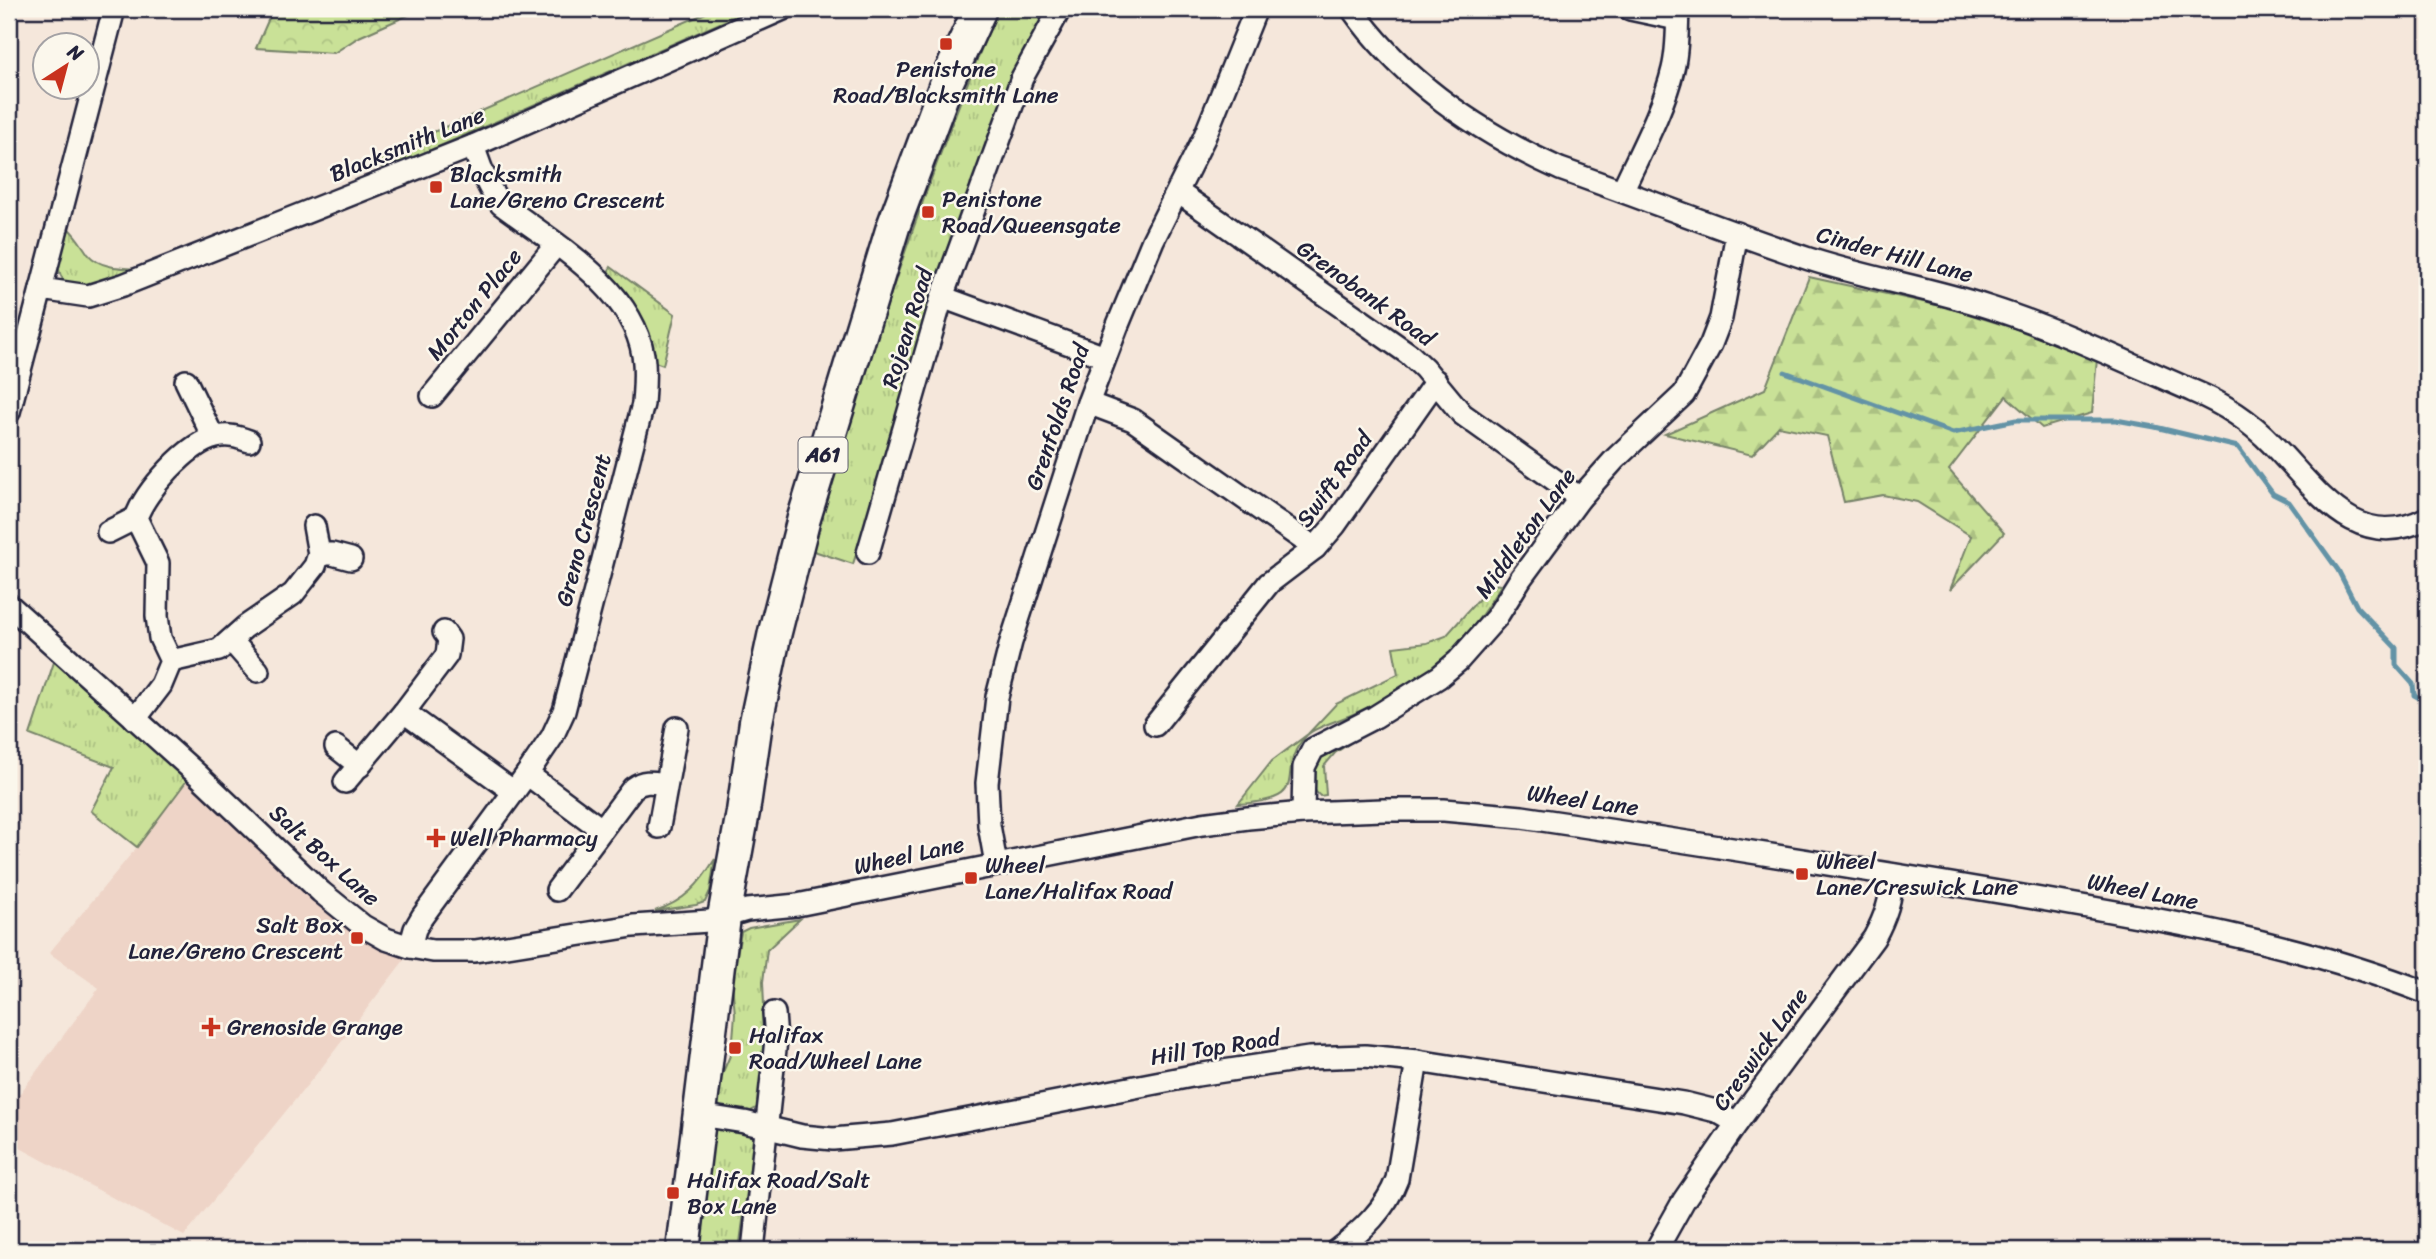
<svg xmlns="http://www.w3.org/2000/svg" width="2436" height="1259" font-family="Sriracha,sans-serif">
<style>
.built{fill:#eed4c7}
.grass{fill:url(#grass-tufts);stroke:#768269;stroke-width:2}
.forest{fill:url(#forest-firs);stroke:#768269;stroke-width:2}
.park{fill:url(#park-crowns);stroke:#768269;stroke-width:2}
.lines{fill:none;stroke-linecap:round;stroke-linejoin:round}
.stream{stroke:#6493a6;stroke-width:5}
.minor-casing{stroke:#22223b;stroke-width:26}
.highway-casing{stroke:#22223b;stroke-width:37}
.minor{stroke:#fbf7ec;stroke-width:21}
.highway{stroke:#fbf7ec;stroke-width:32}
.poi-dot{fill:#c8321e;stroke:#fbf7ec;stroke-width:2.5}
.labels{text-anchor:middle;stroke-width:5;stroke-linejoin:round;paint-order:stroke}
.shield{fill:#fbf7ec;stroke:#636270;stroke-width:2}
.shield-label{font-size:21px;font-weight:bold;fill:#22223b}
.poi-label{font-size:23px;fill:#22223b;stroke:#fbf7ec;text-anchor:start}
.street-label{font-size:23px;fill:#22223b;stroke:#fbf7ec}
</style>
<defs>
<pattern id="grass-tufts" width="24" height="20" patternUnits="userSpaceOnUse" patternTransform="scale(1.75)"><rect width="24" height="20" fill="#c9e197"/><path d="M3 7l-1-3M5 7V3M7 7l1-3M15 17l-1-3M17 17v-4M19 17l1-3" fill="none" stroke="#acc183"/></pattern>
<pattern id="forest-firs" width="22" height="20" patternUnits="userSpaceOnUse" patternTransform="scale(1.75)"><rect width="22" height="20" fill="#c9e197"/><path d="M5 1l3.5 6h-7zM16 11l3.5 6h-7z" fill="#acc183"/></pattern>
<pattern id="park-crowns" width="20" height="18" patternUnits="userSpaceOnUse" patternTransform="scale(1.75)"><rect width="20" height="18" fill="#c9e197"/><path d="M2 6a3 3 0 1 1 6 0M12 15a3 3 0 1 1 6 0" fill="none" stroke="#acc183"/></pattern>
</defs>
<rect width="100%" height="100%" fill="#f5e7db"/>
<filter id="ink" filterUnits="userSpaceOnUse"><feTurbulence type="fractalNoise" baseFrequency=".0143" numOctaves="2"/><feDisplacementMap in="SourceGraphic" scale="14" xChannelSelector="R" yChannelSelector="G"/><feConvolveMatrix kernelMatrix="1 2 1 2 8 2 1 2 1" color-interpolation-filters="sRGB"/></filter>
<g filter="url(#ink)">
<polygon class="built" points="188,779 329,913 405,959 322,1067 184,1236 9,1142 9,1108 99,988 49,953 137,847"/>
<g class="grass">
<polygon points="715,9 752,9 383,171 379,160 429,134"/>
<path d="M998 9H1055L983 156 853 564 811 550 818 520C872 347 927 175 998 9Z"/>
<path d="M67 227C76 235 81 244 88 254 100 269 124 268 141 269L98 287 68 286C50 268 62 248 67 227Z"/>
<path d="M611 267 675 314 663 365 655 362C651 327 633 296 608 272Z"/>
<path d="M1492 584 1501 585C1483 614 1464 643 1438 665 1415 684 1387 698 1360 711 1347 718 1316 726 1307 735 1270 773 1319 799 1238 804L1272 761 1308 734 1336 704 1398 674 1393 647 1427 643 1446 636Z"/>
<polygon points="55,659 188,779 137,847 91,811 114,767 30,735"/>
<path d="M1364 734 1335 753 1324 766 1326 795 1320 796C1308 786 1313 774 1316 761L1332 748Z"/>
<path d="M715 859 710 891 705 902 696 905 655 911C685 901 699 885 715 859Z"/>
<polygon points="800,919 767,950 763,982 765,1028 758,1107 749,1112 721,1108 715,1101 717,1086 732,1051 735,1014 732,983 741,932 749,928"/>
<polygon points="721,1126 755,1133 739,1250 695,1250 712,1129"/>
</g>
<polygon class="forest" points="1809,277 1946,307 2033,334 2097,359 2092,413 2042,428 2006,396 1949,470 2004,533 1950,590 1971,536 1917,502 1883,495 1844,502 1827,436 1779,426 1752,455 1665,434 1765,389"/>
<polygon class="park" points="273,9 422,9 359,37 334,53 256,48"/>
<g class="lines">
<polyline class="stream" points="1785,372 1953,433 2016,420 2116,420 2155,427 2238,447 2273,494 2289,502 2338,570 2357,607 2396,648 2396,665 2413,684 2414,695 2427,702"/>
<g class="minor-casing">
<g id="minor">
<path d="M1352 9C1403 81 1480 133 1560 169 1643 198 1725 231 1809 259 1868 278 1929 288 1988 307 2058 329 2126 362 2193 391 2222 403 2250 421 2272 444 2316 488 2355 555 2427 518"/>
<polyline points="1630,9 1677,19"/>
<path d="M1622 191C1639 154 1664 108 1673 69 1678 49 1677 29 1678 9"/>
<polyline points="1178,192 1409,354 1424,368 1462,414 1580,498"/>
<polyline points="41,289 88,296 123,285 473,146 783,9"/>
<polyline points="942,297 1105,357"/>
<polyline points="186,381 213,437"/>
<polyline points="432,396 556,245"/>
<polyline points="1088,403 1133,420 1315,548"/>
<polyline points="9,412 114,9"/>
<polyline points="108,532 136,518"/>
<polyline points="868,553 942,297 1022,78 1060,9"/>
<polyline points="319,554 332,554 351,559"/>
<path d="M9 605 198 775 321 892 363 926 386 939 410 947 433 951H475L633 926 709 921 747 910 797 905 1202 824 1248 818 1303 813 1383 810H1444L1522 817C1683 841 1844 866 2005 893 2148 917 2292 940 2427 993"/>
<polyline points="231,640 258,671"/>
<polyline points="171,661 219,650 245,627 293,594 315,566 319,554 314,526"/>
<polyline points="404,712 514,792"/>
<path d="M135 719 161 685 171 661 160 638 157 616 158 563 136 518C145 491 188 443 216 437 228 434 238 437 249 441"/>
<polyline points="1155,725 1269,583 1315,548 1335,525 1436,381"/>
<polyline points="336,747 360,766"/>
<polyline points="527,774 601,829"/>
<polyline points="345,782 404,712 447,655 449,639 444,632"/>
<polyline points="1303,813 1304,767 1313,749 1375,717 1439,677 1458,661 1496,618 1521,578 1580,498 1615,459 1684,394 1711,344 1721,318 1737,233"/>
<polyline points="659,827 677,728"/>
<polyline points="996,864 989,825 987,783 997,697 1011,642 1088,403 1117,327 1153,240 1204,138 1256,9"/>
<path d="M557 890 633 788C644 780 652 782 665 784"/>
<path d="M410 947 415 929 422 917 527 774 552 737 564 711 643 404C644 388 646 371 643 355 632 287 552 242 501 204 486 187 481 167 473 146"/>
<polyline points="700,1115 744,1122 802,1136 833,1139 892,1134 1197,1075 1309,1058 1335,1057 1365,1056 1417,1061 1684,1103 1716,1111 1737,1123"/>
<polyline points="753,1250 776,1040 774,1013"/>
<path d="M1337 1250C1362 1231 1386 1209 1397 1179L1417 1061"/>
<path d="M1656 1250 1684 1200 1737 1123 1874 938C1886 916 1891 899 1893 875"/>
</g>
</g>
<g class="highway-casing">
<polyline id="highway" points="683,1250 724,917 743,812 756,722 775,632 804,518 893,227 948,79 980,9"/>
</g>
<use href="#minor" class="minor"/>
<use href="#highway" class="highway"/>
</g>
</g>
<g class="poi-dot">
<rect x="939" y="37" width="14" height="14" rx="3.5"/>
<rect x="429" y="180" width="14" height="14" rx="3.5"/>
<rect x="921" y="205" width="14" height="14" rx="3.5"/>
<path d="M432.5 827.5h7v7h7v7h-7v7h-7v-7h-7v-7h7z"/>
<rect x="1795" y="867" width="14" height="14" rx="3.5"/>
<rect x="964" y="871" width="14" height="14" rx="3.5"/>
<rect x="350" y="931" width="14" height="14" rx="3.5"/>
<path d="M207.5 1016.5h7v7h7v7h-7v7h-7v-7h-7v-7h7z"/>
<rect x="728" y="1041" width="14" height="14" rx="3.5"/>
<rect x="666" y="1186" width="14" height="14" rx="3.5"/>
</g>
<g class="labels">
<rect class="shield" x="798.5" y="437.5" width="49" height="35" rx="5"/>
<g class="shield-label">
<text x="823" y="462">A61</text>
</g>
<g class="poi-label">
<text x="946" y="77" text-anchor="middle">Penistone<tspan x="946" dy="26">Road/Blacksmith Lane</tspan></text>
<text x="450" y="182">Blacksmith<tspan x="450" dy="26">Lane/Greno Crescent</tspan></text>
<text x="942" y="207">Penistone<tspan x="942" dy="26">Road/Queensgate</tspan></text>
<text x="450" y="846">Well Pharmacy</text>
<text x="1816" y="869">Wheel<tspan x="1816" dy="26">Lane/Creswick Lane</tspan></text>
<text x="985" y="873">Wheel<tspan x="985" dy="26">Lane/Halifax Road</tspan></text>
<text x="343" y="933" text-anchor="end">Salt Box<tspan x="343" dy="26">Lane/Greno Crescent</tspan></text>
<text x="227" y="1035">Grenoside Grange</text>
<text x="749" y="1043">Halifax<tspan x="749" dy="26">Road/Wheel Lane</tspan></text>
<text x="687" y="1188">Halifax Road/Salt<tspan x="687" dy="26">Box Lane</tspan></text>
</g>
<g class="street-label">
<text transform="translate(407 144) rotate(-22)" y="8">Blacksmith Lane</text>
<text transform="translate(1895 254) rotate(15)" y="8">Cinder Hill Lane</text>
<text transform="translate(1366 293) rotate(36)" y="8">Grenobank Road</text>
<text transform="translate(474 304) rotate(-51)" y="8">Morton Place</text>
<text transform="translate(907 328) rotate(-73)" y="8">Rojean Road</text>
<text transform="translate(1057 417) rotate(-71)" y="8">Grenfolds Road</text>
<text transform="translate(1334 479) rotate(-54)" y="8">Swift Road</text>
<text transform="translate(583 530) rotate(-75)" y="8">Greno Crescent</text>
<text transform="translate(1525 533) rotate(-54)" y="8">Middleton Lane</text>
<text transform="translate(1583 800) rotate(8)" y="8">Wheel Lane</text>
<text transform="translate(325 855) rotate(42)" y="8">Salt Box Lane</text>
<text transform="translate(909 855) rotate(-12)" y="8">Wheel Lane</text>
<text transform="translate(2143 891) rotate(11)" y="8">Wheel Lane</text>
<text transform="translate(1215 1047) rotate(-9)" y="8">Hill Top Road</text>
<text transform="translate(1760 1049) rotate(-54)" y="8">Creswick Lane</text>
</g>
</g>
<rect width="2436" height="1259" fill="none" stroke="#fbf7ec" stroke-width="35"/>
<rect x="18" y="18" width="2401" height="1224" fill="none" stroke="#22223b" stroke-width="2.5" filter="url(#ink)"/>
<g transform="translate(66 66) rotate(36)"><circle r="33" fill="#fbf7ec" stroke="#a4a2a5" stroke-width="2"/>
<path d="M0-5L12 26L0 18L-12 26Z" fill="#c8321e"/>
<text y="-10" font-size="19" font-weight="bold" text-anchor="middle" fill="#22223b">N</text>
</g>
</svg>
